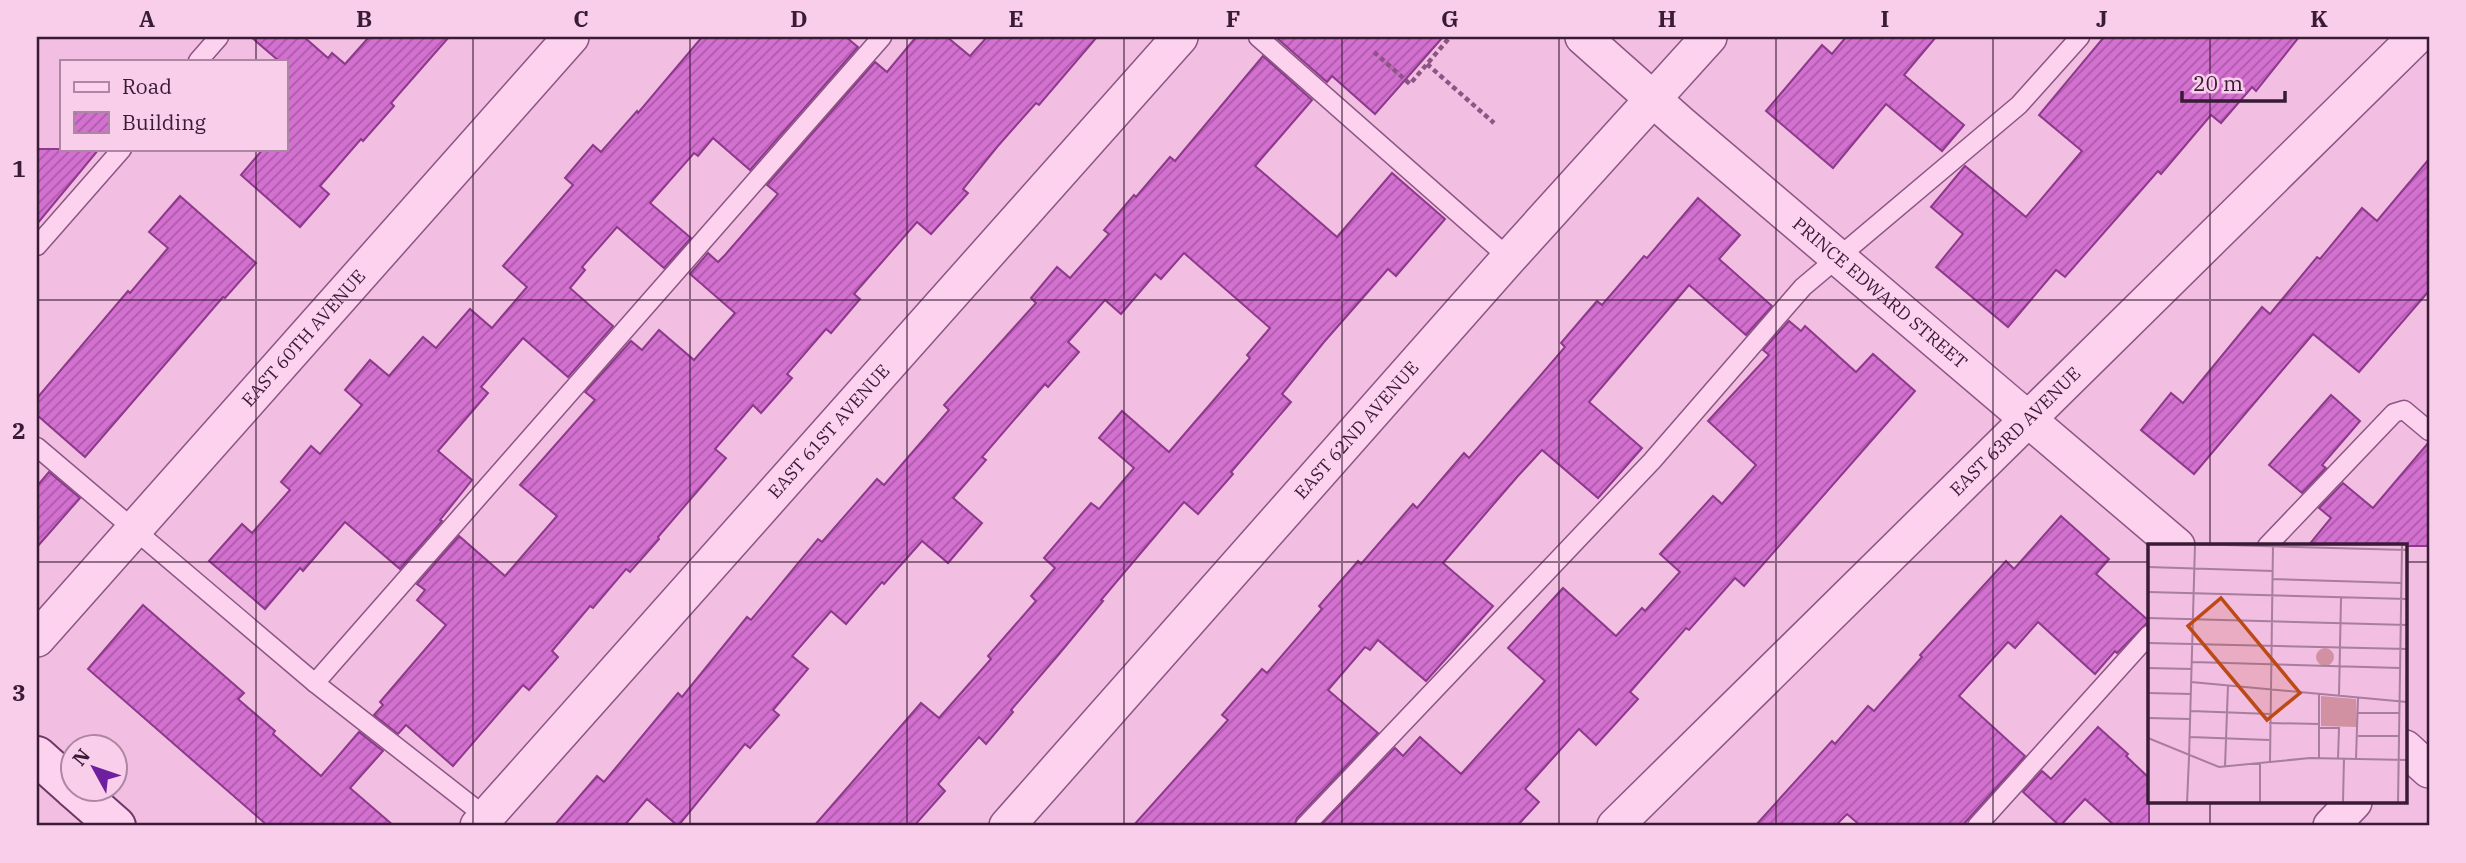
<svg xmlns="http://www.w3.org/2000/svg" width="2466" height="863" font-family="'IBM Plex Serif',serif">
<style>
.building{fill:url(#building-hatch);stroke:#8d398c;stroke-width:2}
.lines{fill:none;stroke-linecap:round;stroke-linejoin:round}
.lane-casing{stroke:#8c5584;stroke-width:21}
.street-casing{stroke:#8c5584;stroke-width:38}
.secondary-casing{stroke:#6d3867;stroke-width:42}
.path{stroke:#8c5584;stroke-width:4.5;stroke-dasharray:5 3.5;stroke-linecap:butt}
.lane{stroke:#fcd2ef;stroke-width:18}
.street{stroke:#fcd2ef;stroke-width:35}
.secondary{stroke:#fcd2ef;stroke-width:38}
.grid{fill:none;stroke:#391b36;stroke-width:2;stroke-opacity:0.55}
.labels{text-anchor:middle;stroke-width:5;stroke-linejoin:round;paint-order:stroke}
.street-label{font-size:18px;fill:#391b36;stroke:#f8ceeb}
.inset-road{fill:none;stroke:#a87d9d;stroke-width:2}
.view{fill:#bc4a16;fill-opacity:0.15;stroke:#bc4a16;stroke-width:3.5}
.inset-edge{fill:none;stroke:#391b36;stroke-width:3.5}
.neatline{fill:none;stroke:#391b36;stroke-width:2.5}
.grid-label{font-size:23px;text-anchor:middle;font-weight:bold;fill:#391b36}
</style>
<defs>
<pattern id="building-hatch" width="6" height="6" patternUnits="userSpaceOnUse" patternTransform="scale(1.75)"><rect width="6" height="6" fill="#d370d0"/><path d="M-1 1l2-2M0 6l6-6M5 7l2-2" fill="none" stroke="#ac5baa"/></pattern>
</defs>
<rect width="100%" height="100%" fill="#f2bee1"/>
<g class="building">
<polygon points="251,37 304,37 328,58 332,53 345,64 369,37 449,37 391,103 394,106 363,141 361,139 320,186 329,194 300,227 241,175 263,149 285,149 285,61 279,61"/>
<polygon points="702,37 846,37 858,47 750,170 713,138 698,156 694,153 650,203 691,238 664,268 617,227 582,267 585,270 570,288 613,326 568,377 523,338 481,387 488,393 438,451 472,480 440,520 442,521 400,569 345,522 303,571 300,568 265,609 209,561 242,524 252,533 290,490 281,482 311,446 320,454 362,405 345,390 370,360 389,376 423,337 436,348 470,309 492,328 527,287 503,266 573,185 565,178 593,145 601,152 637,111 638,113"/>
<polygon points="916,37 947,37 970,56 987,37 1097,37 1039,105 1036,103 997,147 963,189 968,193 931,234 917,222 854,294 860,299 831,333 826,329 787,374 792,378 761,413 753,405 715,449 726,458 658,537 659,539 630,572 626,569 593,608 590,606 552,651 558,657 529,690 523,685 453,766 406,725 398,734 374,715 383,705 380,702 446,625 417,600 425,590 417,584 459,536 505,576 557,516 520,485 595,400 585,392 631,341 642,350 659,330 694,360 735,313 690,274 708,253 718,262 725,255 778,194 767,185 875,62 887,72"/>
<polygon points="1280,37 1443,37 1375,114 1332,76 1327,82 1278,39"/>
<polygon points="1846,37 1936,37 1904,75 1964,125 1942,151 1886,104 1833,168 1766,111 1822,45 1832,54"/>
<polygon points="2104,37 2299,37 2256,91 2252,87 2221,123 2211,115 2161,174 2158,171 2065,277 2056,270 2008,327 1936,267 1963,234 1931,207 1965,166 2026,217 2082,151 2039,115"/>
<polygon points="1263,56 1312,100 1255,166 1268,177 1337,237 1392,173 1445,219 1396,276 1388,269 1324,342 1282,394 1291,402 1231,472 1233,474 1198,514 1184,502 1101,600 1103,601 1059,654 1011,710 1013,712 986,744 979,737 938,784 945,791 914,826 814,826 921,703 939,718 991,659 988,656 1036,601 1031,596 1055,568 1044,558 1091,503 1099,509 1134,468 1099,438 1122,411 1169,452 1250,358 1247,355 1270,328 1184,253 1161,279 1155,274 1121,314 1105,300 1068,342 1079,352 1048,387 1045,384 982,457 986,460 953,498 982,523 948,563 922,541 884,584 882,582 846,624 831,611 792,656 808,669 773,710 779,715 750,748 745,744 678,826 647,799 624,826 554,826 597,776 604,782 678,693 682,697 747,617 751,620 818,539 822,542 877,479 884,485 949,410 944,405 1036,303 1031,298 1057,267 1070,278 1109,234 1104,230 1134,195 1136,197 1170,157 1175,161"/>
<polygon points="37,149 99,149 37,224"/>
<polygon points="2429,159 2429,291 2359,372 2313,334 2194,474 2141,430 2171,393 2183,403 2262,307 2270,314 2317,257 2320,259 2362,208 2377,221"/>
<polygon points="180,196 256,263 225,298 223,297 85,457 37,415 37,398 128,291 130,293 168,248 149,232"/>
<polygon points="1698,198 1740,235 1719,259 1772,306 1746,335 1689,285 1589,402 1642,448 1598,498 1542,450 1517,477 1443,563 1493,606 1426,681 1378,640 1370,650 1365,647 1328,690 1378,733 1297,818 1294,826 1133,826 1228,720 1222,715 1262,669 1267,673 1322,609 1319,606 1358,561 1361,564 1413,504 1417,508 1464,453 1469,458 1565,347 1561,343 1597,301 1602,305 1644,256 1647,258"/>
<polygon points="1789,321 1801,331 1805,326 1856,372 1873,354 1915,391 1744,586 1735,578 1689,630 1686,628 1630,692 1638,699 1596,745 1579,729 1525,789 1539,802 1517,826 1320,826 1395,748 1403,756 1420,737 1461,774 1545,681 1508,648 1563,588 1616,636 1642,608 1645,611 1680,572 1660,554 1713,496 1722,504 1756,465 1708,421 1769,355 1763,350"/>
<polygon points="2331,395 2360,421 2322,465 2326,468 2302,493 2269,465"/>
<polygon points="2429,442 2429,546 2308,546 2331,518 2319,508 2343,483 2373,508"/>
<polygon points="49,472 80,498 37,547 37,486"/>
<polygon points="2061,516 2109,559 2096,574 2149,621 2117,653 2115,651 2095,674 2038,622 2015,648 2008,642 1959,696 2025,756 1962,826 1861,826 1847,814 1835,826 1755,826 1832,741 1835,744 1868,706 1874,711 1922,657 1920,655 2006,561 2014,569"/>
<polygon points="143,605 244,693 238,699 275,731 273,734 321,776 359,732 383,751 350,788 394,826 268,826 88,669"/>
<polygon points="2098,727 2128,754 2126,756 2149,778 2149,826 2115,826 2085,799 2060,826 2023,792 2042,771 2051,779"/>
</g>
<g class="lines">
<g class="lane-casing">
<g id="lane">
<polyline points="1258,37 1509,258"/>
<polyline points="198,61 219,37"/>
<polyline points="37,246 122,149"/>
<polyline points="37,447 315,683 490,820"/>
<polyline points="2267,546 2394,413 2404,410 2429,431"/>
<polyline points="315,683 882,37"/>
<polyline points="1305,826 1652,461 1803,287 2019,105 2080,37"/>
<polyline points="1977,826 2149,635"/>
</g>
</g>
<g class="street-casing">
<g id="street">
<path id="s1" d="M1583 37 1681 124 2177 546"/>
<path id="s2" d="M37 639 571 37"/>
<polyline points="2405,748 2429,770"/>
<path id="s3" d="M478 826 1180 37"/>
<path id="s4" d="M1007 826 1509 258 1709 37"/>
<path id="s5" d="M1615 826 2416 37"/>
<polyline points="2331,826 2354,802"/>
</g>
</g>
<g class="secondary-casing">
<g id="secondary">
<polyline points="37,756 74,789"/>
<polyline points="75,790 116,826"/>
</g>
</g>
<g class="path">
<polyline points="1374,52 1410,84 1450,37"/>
<polyline points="1427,64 1494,123"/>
</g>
<use href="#lane" class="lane"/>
<use href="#street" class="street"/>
<use href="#secondary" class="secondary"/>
</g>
<path class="grid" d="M256 37V61M473 37V826M690 37V826M907 37V826M1124 37V826M1342 37V826M1559 37V826M1776 37V826M1993 37V826M2210 37V546M256 149V826M37 300H2429M37 562H2149M2405 562H2429M2210 802V826"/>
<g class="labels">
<g class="street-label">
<text dy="6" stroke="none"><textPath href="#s1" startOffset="392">PRINCE EDWARD STREET</textPath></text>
<text dy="6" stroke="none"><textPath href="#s2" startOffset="402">EAST 60TH AVENUE</textPath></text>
<text dy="6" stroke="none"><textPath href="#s4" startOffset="528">EAST 62ND AVENUE</textPath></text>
<text dy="6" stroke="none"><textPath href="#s3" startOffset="528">EAST 61ST AVENUE</textPath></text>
<text dy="6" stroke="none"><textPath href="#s5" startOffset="562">EAST 63RD AVENUE</textPath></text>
</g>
</g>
<g transform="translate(2148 544)">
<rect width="259" height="259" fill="#f2bee1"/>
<path d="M173 152 208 155 209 183 173 182Z" fill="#d191a2"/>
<path d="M168 113a9 9 0 1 1 18 0a9 9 0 1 1-18 0ZM176 155 190 156V180L176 179Z" fill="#d191a2"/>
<path class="inset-road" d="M39 0 259 6M0 23 125 27M124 35 253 39M0 48 259 55M0 74 259 81M0 99 259 105M44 118 252 124M0 124 44 125M43 138 259 158M0 149 43 150M191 151 193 54M43 167 122 170M210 169H252M0 174 42 175M121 179 171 180M171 184H191L190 215M210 192H251M42 193 121 196M0 194 71 223 162 214 259 216M41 214 47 0M171 215V150M208 215 210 153M122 217 125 1M112 218V259M77 223 80 141M39 259 41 214M195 259 196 214M250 259 254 0"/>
<path class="view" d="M73 54 152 149 119 176 40 82Z"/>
<rect width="259" height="259" class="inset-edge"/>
</g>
<rect width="2466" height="863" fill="none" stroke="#f8ceeb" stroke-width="77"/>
<rect x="60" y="60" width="228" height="91" fill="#f8ceeb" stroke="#ac86a3" stroke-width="2"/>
<rect x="74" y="82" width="35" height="10" fill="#fcd2ef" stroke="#ac86a3" stroke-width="2"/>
<text x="122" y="94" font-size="21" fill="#391b36">Road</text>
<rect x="74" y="112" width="35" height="21" fill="url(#building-hatch)" stroke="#ac86a3" stroke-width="2"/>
<text x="122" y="130" font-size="21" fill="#391b36">Building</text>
<g transform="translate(94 768) rotate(310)"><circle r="33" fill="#f8ceeb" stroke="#ac86a3" stroke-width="2"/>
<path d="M0-5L12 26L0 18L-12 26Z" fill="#6d1fa0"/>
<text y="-10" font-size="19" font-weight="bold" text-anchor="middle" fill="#391b36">N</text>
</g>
<path d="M2182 91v10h103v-10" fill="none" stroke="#391b36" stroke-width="3.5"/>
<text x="2193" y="91" font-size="21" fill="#391b36" stroke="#f8ceeb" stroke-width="5" paint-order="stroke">20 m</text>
<rect x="38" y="38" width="2390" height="786" class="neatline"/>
<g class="grid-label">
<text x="147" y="27">A</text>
<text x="364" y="27">B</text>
<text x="581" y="27">C</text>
<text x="799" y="27">D</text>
<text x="1016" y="27">E</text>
<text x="1233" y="27">F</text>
<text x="1450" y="27">G</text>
<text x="1667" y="27">H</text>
<text x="1885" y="27">I</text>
<text x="2102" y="27">J</text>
<text x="2319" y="27">K</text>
<text x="19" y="177">1</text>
<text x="19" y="439">2</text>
<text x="19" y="701">3</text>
</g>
</svg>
